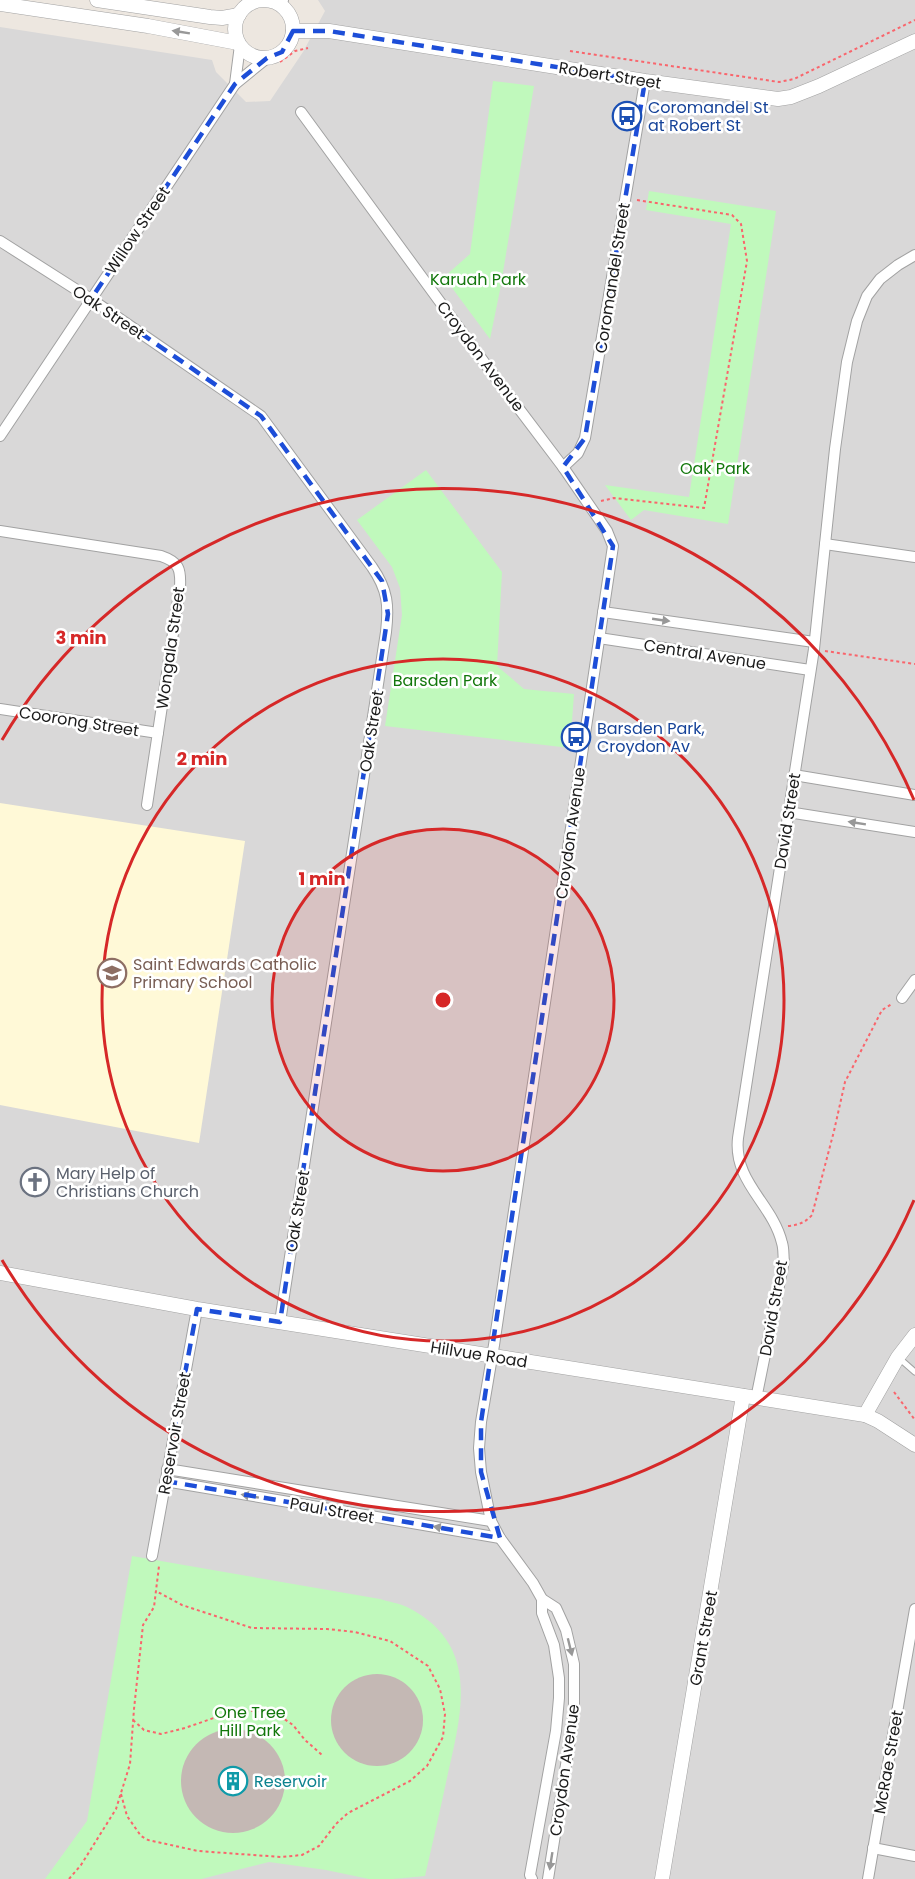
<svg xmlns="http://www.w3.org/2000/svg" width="915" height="1879" font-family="Poppins,sans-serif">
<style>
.residential{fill:#d9d8d8}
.education{fill:#fff9d7}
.park{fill:#c0f9bc}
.building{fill:#c4b8b4}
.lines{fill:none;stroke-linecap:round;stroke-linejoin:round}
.service-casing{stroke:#a2a2a2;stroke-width:7}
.minor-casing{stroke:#a2a2a2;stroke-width:12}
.tertiary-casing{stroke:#a2a2a2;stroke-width:15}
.path{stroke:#f9656c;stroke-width:2;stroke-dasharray:3 3;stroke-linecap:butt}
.service{stroke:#fff;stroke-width:5}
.minor{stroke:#fff;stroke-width:10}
.tertiary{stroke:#fff;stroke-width:14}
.oneway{fill:#989898}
.marked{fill:none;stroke:#1d4ed8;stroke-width:4.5;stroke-dasharray:12 8;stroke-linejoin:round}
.ring{fill:none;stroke:#d62828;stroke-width:3}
.labels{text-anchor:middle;stroke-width:5;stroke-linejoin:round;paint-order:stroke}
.street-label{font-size:16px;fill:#1b1b1b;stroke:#fff}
.transit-label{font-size:16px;fill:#164399;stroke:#fff;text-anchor:start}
.park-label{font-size:16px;fill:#12770b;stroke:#fff}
.education-label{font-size:16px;fill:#785e54;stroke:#fff;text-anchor:start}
.worship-label{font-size:16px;fill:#5b616d;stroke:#fff;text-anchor:start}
.culture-label{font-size:16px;fill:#0d838f;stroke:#fff;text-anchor:start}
.centre{fill:#d62828;stroke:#fff;stroke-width:3}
.ring-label{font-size:18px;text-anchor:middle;font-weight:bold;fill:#d62828;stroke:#fff;stroke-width:5;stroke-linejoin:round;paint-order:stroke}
</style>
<rect width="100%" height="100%" fill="#ede7e0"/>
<polygon class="residential" points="318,0 915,0 915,1879 0,1879 0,27 212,60 216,72 246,102 270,101 303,52 325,11"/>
<polygon class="education" points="0,803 245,841 199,1143 0,1105"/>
<g class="park">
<polygon points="493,81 534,86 500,290 490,339 444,277 470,254"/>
<polygon points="649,191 776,211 728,524 644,510 631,520 605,485 689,497 731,224 646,210"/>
<polygon points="426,470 502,572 497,666 524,689 574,694 570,748 385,726 402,615 400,588 392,567 357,520"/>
<path d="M132 1556 380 1599C389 1602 399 1603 407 1607 479 1643 463 1708 448 1773 441 1807 433 1841 425 1876L393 1879H369L326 1870 269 1862 201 1879H45L87 1821Z"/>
</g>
<g class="building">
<circle cx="377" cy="1720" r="46"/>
<circle cx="233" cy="1781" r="52"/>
</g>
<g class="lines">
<g class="service-casing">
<polyline id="service" points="899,1358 915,1372"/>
</g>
<g class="minor-casing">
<g id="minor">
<polyline points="280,5 283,0"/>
<polyline points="235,84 240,45"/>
<polyline points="301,112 492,373 563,467 607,531 613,546 494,1345 481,1422 479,1448 481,1472 491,1521 500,1538 533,1583 542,1599 556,1608 566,1630 574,1664 574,1714 548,1879"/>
<path d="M0 241 91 299 261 416 372 567C388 590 389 606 386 632L280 1322"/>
<polyline points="0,436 235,84 267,58"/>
<polyline points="563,467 578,453 585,438 645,81"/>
<path d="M0 531 161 556C179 562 181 569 180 587L147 805"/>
<polyline points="825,544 915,557"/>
<polyline points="603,612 814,642"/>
<polyline points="599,638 810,670"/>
<polyline points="0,709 158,733"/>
<polyline points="794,775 915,795"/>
<polyline points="788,812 915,832"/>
<polyline points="902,998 915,980"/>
<path d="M756 1399 784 1261C783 1255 784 1249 782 1243 773 1204 733 1182 738 1138L814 649 835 449 847 362 857 321 867 296 880 279 898 265 915 255"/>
<polyline points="167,1469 491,1521"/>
<polyline points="165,1481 500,1538"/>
<polyline points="152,1556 197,1309"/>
<polyline points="873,1848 915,1856"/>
<polyline points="532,1879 530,1875 556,1731 559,1698 559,1678 554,1645 542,1613 542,1599"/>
<polyline points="868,1879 915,1609"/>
</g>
</g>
<g class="tertiary-casing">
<g id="tertiary">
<polyline points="97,0 210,17 222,18 239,15"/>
<circle cx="264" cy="29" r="29"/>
<polyline points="0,4 148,26 238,43"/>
<polyline points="293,31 329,31 645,81 778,99 791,97 819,86 915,41"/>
<polyline points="0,1273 197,1309 865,1415 878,1421 915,1445"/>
<polyline points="865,1415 898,1357 915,1335"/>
<polyline points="662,1879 743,1396"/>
</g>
</g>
<g class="path">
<polyline points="570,51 779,82 794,79 915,20"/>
<polyline points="280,62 295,51 308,48"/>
<polyline points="601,501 614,498 704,508 747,261 741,224 732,215 637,200"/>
<polyline points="825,651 915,664"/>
<path d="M788 1226C798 1225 805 1223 812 1215L834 1131 845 1082 882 1010 892 1004"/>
<polyline points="894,1392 915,1420"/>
<polyline points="133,1720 144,1730 161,1734 185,1728 231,1712 254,1711 274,1712 293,1725 305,1740 322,1755"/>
<polyline points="121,1794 127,1816 141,1836 148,1840 198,1851 281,1857 302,1855 319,1846 336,1824 348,1813 410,1781 427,1766 443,1737 445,1714 440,1689 428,1666 390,1641 355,1632 327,1629 252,1628 182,1605 156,1591"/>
<polyline points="69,1879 81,1865 116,1809 130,1764 134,1709 143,1625 154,1607 159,1566"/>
</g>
<use href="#service" class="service"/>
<use href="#minor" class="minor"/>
<use href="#tertiary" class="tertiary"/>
</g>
<defs><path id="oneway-solid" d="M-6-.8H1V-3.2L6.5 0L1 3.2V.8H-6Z" transform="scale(1.5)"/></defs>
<g class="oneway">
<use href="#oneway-solid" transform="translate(181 32) rotate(-171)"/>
<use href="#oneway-solid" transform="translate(661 620) rotate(8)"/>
<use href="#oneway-solid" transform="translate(857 823) rotate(-171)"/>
<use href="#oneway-solid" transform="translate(250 1496) rotate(-170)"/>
<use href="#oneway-solid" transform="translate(442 1528) rotate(-170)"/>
<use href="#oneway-solid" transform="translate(570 1647) rotate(76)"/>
<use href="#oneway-solid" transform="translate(551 1861) rotate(99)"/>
</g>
<path class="marked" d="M293 31H329L645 81 585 438 563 467 613 546 481 1422V1472L500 1538 165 1481 197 1309 280 1322 388 614 382 581 261 416 91 299 235 84 267 58 282 52Z"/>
<circle cx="443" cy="1000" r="171" fill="#d62828" fill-opacity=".12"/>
<g class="ring">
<circle cx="443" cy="1000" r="171"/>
<circle cx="443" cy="1000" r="341"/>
<path d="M914 1200A512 512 0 0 1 2 1260M2 740A512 512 0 0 1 914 800"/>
</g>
<defs>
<g id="bus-ring" transform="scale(1.5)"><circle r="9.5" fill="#fff" stroke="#1a4fb4" stroke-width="1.5"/><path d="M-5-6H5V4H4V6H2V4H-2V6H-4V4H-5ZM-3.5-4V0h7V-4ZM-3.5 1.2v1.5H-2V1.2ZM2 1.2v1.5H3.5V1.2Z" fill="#1a4fb4"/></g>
<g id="school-ring" transform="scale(1.5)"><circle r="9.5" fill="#fff" stroke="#8d6e63" stroke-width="1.5"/><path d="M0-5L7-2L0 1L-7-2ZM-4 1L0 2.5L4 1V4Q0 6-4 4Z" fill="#8d6e63"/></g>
<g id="church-ring" transform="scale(1.5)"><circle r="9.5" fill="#fff" stroke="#6b7280" stroke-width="1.5"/><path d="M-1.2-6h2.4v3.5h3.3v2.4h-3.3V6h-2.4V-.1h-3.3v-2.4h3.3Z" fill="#6b7280"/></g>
<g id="building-ring" transform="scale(1.5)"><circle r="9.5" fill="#fff" stroke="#0f9aa8" stroke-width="1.5"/><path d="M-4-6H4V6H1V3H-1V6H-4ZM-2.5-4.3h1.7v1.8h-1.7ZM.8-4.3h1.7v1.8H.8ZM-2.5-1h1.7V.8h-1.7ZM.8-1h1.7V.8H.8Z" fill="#0f9aa8"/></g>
</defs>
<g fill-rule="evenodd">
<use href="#bus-ring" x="627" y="116"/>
<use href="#bus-ring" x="576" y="737"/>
<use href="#school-ring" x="112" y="973"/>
<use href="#church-ring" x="35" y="1182"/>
<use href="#building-ring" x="233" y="1781"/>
</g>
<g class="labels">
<g class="street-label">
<text transform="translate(610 75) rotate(9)" y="6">Robert Street</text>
<text transform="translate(137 230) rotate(-56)" y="6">Willow Street</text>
<text transform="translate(612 278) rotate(-81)" y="6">Coromandel Street</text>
<text transform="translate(109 312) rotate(34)" y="6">Oak Street</text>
<text transform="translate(481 356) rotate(53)" y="6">Croydon Avenue</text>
<text transform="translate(170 648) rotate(-82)" y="6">Wongala Street</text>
<text transform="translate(705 654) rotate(9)" y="6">Central Avenue</text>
<text transform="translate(79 721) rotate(9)" y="6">Coorong Street</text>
<text transform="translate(371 731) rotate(-81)" y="6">Oak Street</text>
<text transform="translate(787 821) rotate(-81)" y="6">David Street</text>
<text transform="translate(570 833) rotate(-82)" y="6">Croydon Avenue</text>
<text transform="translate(297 1211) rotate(-81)" y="6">Oak Street</text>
<text transform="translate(773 1308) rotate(-80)" y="6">David Street</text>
<text transform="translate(479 1354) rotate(9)" y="6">Hillvue Road</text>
<text transform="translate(174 1433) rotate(-80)" y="6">Reservoir Street</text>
<text transform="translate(332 1510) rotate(10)" y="6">Paul Street</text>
<text transform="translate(703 1638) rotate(-80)" y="6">Grant Street</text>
<text transform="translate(888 1762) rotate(-80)" y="6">McRae Street</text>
<text transform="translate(564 1770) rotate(-82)" y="6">Croydon Avenue</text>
</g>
<g class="transit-label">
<text x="648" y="113">Coromandel St<tspan x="648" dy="18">at Robert St</tspan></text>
<text x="597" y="734">Barsden Park,<tspan x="597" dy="18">Croydon Av</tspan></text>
</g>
<g class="park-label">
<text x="478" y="285">Karuah Park</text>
<text x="715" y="474">Oak Park</text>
<text x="445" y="686">Barsden Park</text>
<text x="250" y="1718">One Tree<tspan x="250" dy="18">Hill Park</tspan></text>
</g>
<g class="education-label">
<text x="133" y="970">Saint Edwards Catholic<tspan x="133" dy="18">Primary School</tspan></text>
</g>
<g class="worship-label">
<text x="56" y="1179">Mary Help of<tspan x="56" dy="18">Christians Church</tspan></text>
</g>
<g class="culture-label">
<text x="254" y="1787">Reservoir</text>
</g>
</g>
<circle cx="443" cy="1000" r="9" class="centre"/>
<g class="ring-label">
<text x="81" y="644">3 min</text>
<text x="202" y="765">2 min</text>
<text x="322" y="885">1 min</text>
</g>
</svg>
